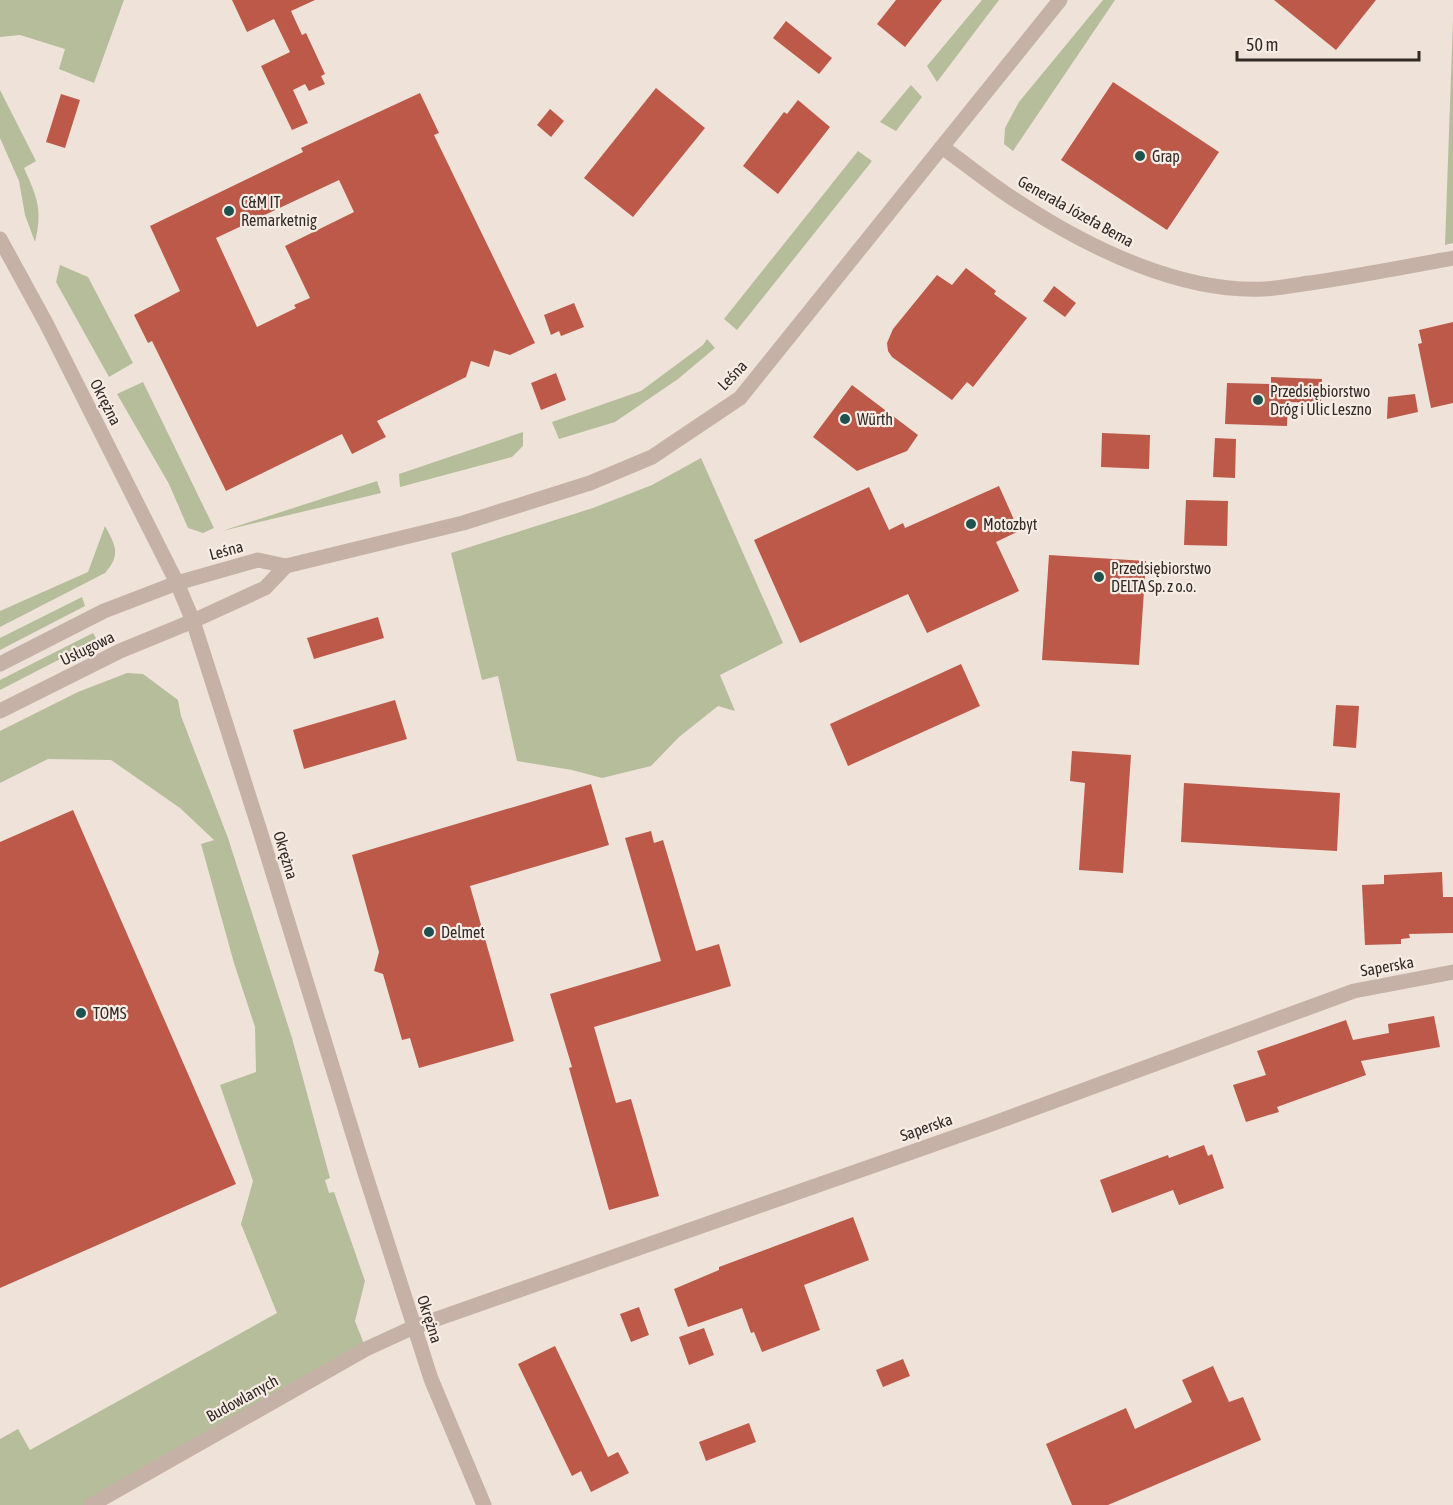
<svg xmlns="http://www.w3.org/2000/svg" width="1453" height="1505" font-family="'Asap Condensed',sans-serif">
<style>
.green{fill:#b5bd9a}
.building{fill:#bd5949;fill-rule:evenodd}
.lines{fill:none;stroke-linecap:round;stroke-linejoin:round}
.minor{stroke:#c6b1a6;stroke-width:15}
.tertiary{stroke:#c6b1a6;stroke-width:15}
.poi-dot{fill:#1f514f;stroke:#f7ede5;stroke-width:2}
.labels{text-anchor:middle;stroke-width:4.5;stroke-linejoin:round;paint-order:stroke}
.poi-label{font-size:16px;fill:#332926;stroke:#f7ede5;text-anchor:start}
.street-label{font-size:16px;fill:#332926;stroke:#f7ede5}
</style>
<rect width="100%" height="100%" fill="#efe2d9"/>
<g class="green">
<polygon points="0,0 124,0 94,83 59,69 65,49 20,35 0,37"/>
<polygon points="982,0 999,0 937,82 927,66"/>
<polygon points="1103,0 1115,0 1013,151 1004,144 1005,128 1019,102"/>
<polygon points="1453,20 1453,243 1445,245"/>
<polygon points="911,85 922,97 896,131 880,122"/>
<path d="M0 90 36 161 24 168C37 197 43 210 35 242L25 215 19 181 0 138Z"/>
<polygon points="858,151 872,161 737,330 724,319"/>
<polygon points="60,265 88,277 133,363 109,377 56,282"/>
<polygon points="707,339 715,348 678,379 615,422 559,439 552,422 641,391 703,345"/>
<polygon points="143,382 214,528 203,533 188,528 169,484 117,394"/>
<polygon points="523,432 523,446 512,457 400,487 399,474"/>
<polygon points="701,458 783,643 720,675 735,711 718,706 679,737 651,766 602,778 572,770 517,761 498,676 482,680 451,553 593,508 652,485"/>
<polygon points="377,481 381,493 222,531"/>
<path d="M105 526C116 546 121 555 105 573L0 627V611L88 572Z"/>
<polygon points="82,597 85,606 0,650 0,638"/>
<polygon points="93,633 97,640 0,690 0,680"/>
<polygon points="127,673 143,674 178,700 181,716 228,838 292,1038 330,1178 325,1180 329,1193 334,1192 365,1281 355,1321 366,1349 91,1505 0,1505 0,1439 18,1429 30,1450 277,1313 241,1224 253,1181 220,1085 256,1072 255,1027 234,963 201,844 214,840 180,808 111,760 48,759 0,783 0,731 78,692"/>
</g>
<g class="building">
<polygon points="232,0 315,0 291,11 302,35 306,33 325,74 321,76 325,84 309,91 305,84 293,90 308,123 292,130 261,66 290,52 274,19 247,32"/>
<polygon points="896,0 942,0 905,47 877,24"/>
<polygon points="1274,0 1376,0 1336,50"/>
<polygon points="786,21 832,58 819,74 773,38"/>
<polygon points="1113,82 1219,152 1167,230 1061,160"/>
<polygon points="656,88 705,128 633,217 584,178"/>
<path d="M420 93 439 133 434 135 535 343 510 355 494 350 489 367 471 361 466 377 377 421 386 437 352 454 342 434 226 491 152 341 148 343 134 315 180 291 150 226 303 152 301 148ZM339 180 354 212 285 246 310 298 294 305 296 308 257 327 216 238Z"/>
<polygon points="61,94 80,100 65,148 46,142"/>
<polygon points="798,100 830,127 778,194 743,166 784,112 787,114"/>
<polygon points="550,109 564,121 551,137 537,125"/>
<polygon points="966,268 996,291 994,294 1027,318 973,387 967,382 952,400 892,357 888,351 887,343 893,329 937,275 952,285"/>
<polygon points="1054,286 1076,303 1065,317 1043,301"/>
<polygon points="574,303 584,327 561,336 559,331 551,335 544,315"/>
<polygon points="1453,322 1453,403 1431,408 1418,344 1422,343 1419,330"/>
<polygon points="556,373 566,400 541,410 531,383"/>
<polygon points="1271,377 1322,379 1321,403 1288,402 1287,426 1225,424 1227,383 1271,384"/>
<polygon points="852,385 918,435 907,451 857,471 813,437"/>
<polygon points="1415,394 1418,412 1387,419 1388,397"/>
<polygon points="1102,433 1150,435 1149,469 1101,467"/>
<polygon points="1215,438 1236,439 1235,478 1213,477"/>
<polygon points="999,486 1019,531 996,542 1019,591 927,633 908,594 800,643 754,540 869,487 889,530 903,523 905,528"/>
<polygon points="1186,500 1228,501 1227,546 1184,545"/>
<polygon points="1049,555 1146,561 1139,665 1042,660"/>
<polygon points="378,617 384,638 314,659 307,638"/>
<polygon points="961,664 980,706 848,766 830,724"/>
<polygon points="395,700 407,739 304,769 293,730"/>
<polygon points="1336,705 1359,706 1356,748 1333,746"/>
<polygon points="1072,751 1131,755 1123,873 1079,870 1085,783 1070,781"/>
<polygon points="1184,783 1340,793 1337,851 1181,842"/>
<polygon points="591,784 609,845 470,886 514,1041 419,1068 410,1038 402,1040 383,974 374,971 379,952 352,855"/>
<polygon points="73,810 236,1184 0,1288 0,842"/>
<polygon points="651,831 654,843 663,840 696,951 719,944 731,986 594,1027 616,1103 631,1099 659,1196 609,1210 569,1068 572,1067 550,994 661,961 625,838"/>
<polygon points="1442,872 1443,897 1453,897 1453,933 1409,934 1410,938 1401,939 1401,944 1365,945 1362,885 1384,884 1384,875"/>
<polygon points="1434,1016 1440,1047 1361,1061 1366,1075 1277,1107 1279,1112 1246,1122 1233,1085 1266,1075 1257,1051 1346,1020 1353,1040 1389,1033 1388,1024"/>
<polygon points="1204,1145 1208,1156 1212,1154 1224,1188 1179,1205 1173,1190 1112,1213 1100,1180 1168,1155 1169,1158"/>
<polygon points="853,1217 869,1260 804,1285 820,1330 762,1352 754,1332 751,1333 742,1308 688,1327 674,1289 719,1270 719,1267"/>
<polygon points="639,1307 649,1335 631,1342 620,1314"/>
<polygon points="704,1328 714,1355 689,1365 679,1337"/>
<polygon points="555,1346 608,1457 618,1452 629,1473 591,1492 581,1471 572,1476 518,1364"/>
<polygon points="903,1359 910,1376 883,1387 876,1370"/>
<polygon points="1213,1366 1229,1402 1243,1397 1261,1440 1108,1505 1072,1505 1046,1444 1126,1408 1135,1429 1192,1402 1182,1380"/>
<polygon points="749,1423 756,1442 706,1461 699,1442"/>
</g>
<g class="lines">
<g class="minor">
<path d="M942 147C969 166 995 188 1023 205 1091 249 1182 293 1264 289 1279 288 1295 285 1310 283 1358 276 1405 267 1453 258"/>
<polyline points="0,239 46,323 177,583"/>
<polyline points="91,1505 366,1349 414,1327 986,1126 1354,991 1453,972"/>
</g>
<g class="tertiary">
<polyline points="177,583 193,621 260,831 364,1170 431,1379 484,1505"/>
<polyline points="0,664 104,611 177,583 258,560 286,566 463,523 590,483 652,457 740,398 1060,0"/>
<polyline points="0,711 120,651 193,621 265,588 286,566"/>
</g>
</g>
<g class="poi-dot">
<circle cx="1140" cy="156" r="6"/>
<circle cx="229" cy="211" r="6"/>
<circle cx="1258" cy="400" r="6"/>
<circle cx="845" cy="419" r="6"/>
<circle cx="971" cy="524" r="6"/>
<circle cx="1099" cy="577" r="6"/>
<circle cx="429" cy="932" r="6"/>
<circle cx="81" cy="1013" r="6"/>
</g>
<g class="labels">
<g class="poi-label">
<text x="1152" y="162">Grap</text>
<text x="241" y="208">C&amp;M IT<tspan x="241" dy="18">Remarketnig</tspan></text>
<text x="1270" y="397">Przedsiębiorstwo<tspan x="1270" dy="18">Dróg i Ulic Leszno</tspan></text>
<text x="857" y="425">Würth</text>
<text x="983" y="530">Motozbyt</text>
<text x="1111" y="574">Przedsiębiorstwo<tspan x="1111" dy="18">DELTA Sp. z o.o.</tspan></text>
<text x="441" y="938">Delmet</text>
<text x="93" y="1019">TOMS</text>
</g>
<g class="street-label">
<text transform="translate(1076 211) rotate(29)" y="6">Generała Józefa Bema</text>
<text transform="translate(732 375) rotate(-46)" y="6">Leśna</text>
<text transform="translate(106 402) rotate(63)" y="6">Okrężna</text>
<text transform="translate(226 550) rotate(-15)" y="6">Leśna</text>
<text transform="translate(87 648) rotate(-26)" y="6">Usługowa</text>
<text transform="translate(286 855) rotate(73)" y="6">Okrężna</text>
<text transform="translate(1387 966) rotate(-10)" y="6">Saperska</text>
<text transform="translate(926 1127) rotate(-19)" y="6">Saperska</text>
<text transform="translate(430 1319) rotate(72)" y="6">Okrężna</text>
<text transform="translate(242 1398) rotate(-29)" y="6">Budowlanych</text>
</g>
</g>
<path d="M1237 51v9h182v-9" fill="none" stroke="#332926" stroke-width="3"/>
<text x="1246" y="51" font-size="18" fill="#332926" stroke="#f7ede5" stroke-width="4.5" paint-order="stroke">50 m</text>
</svg>
